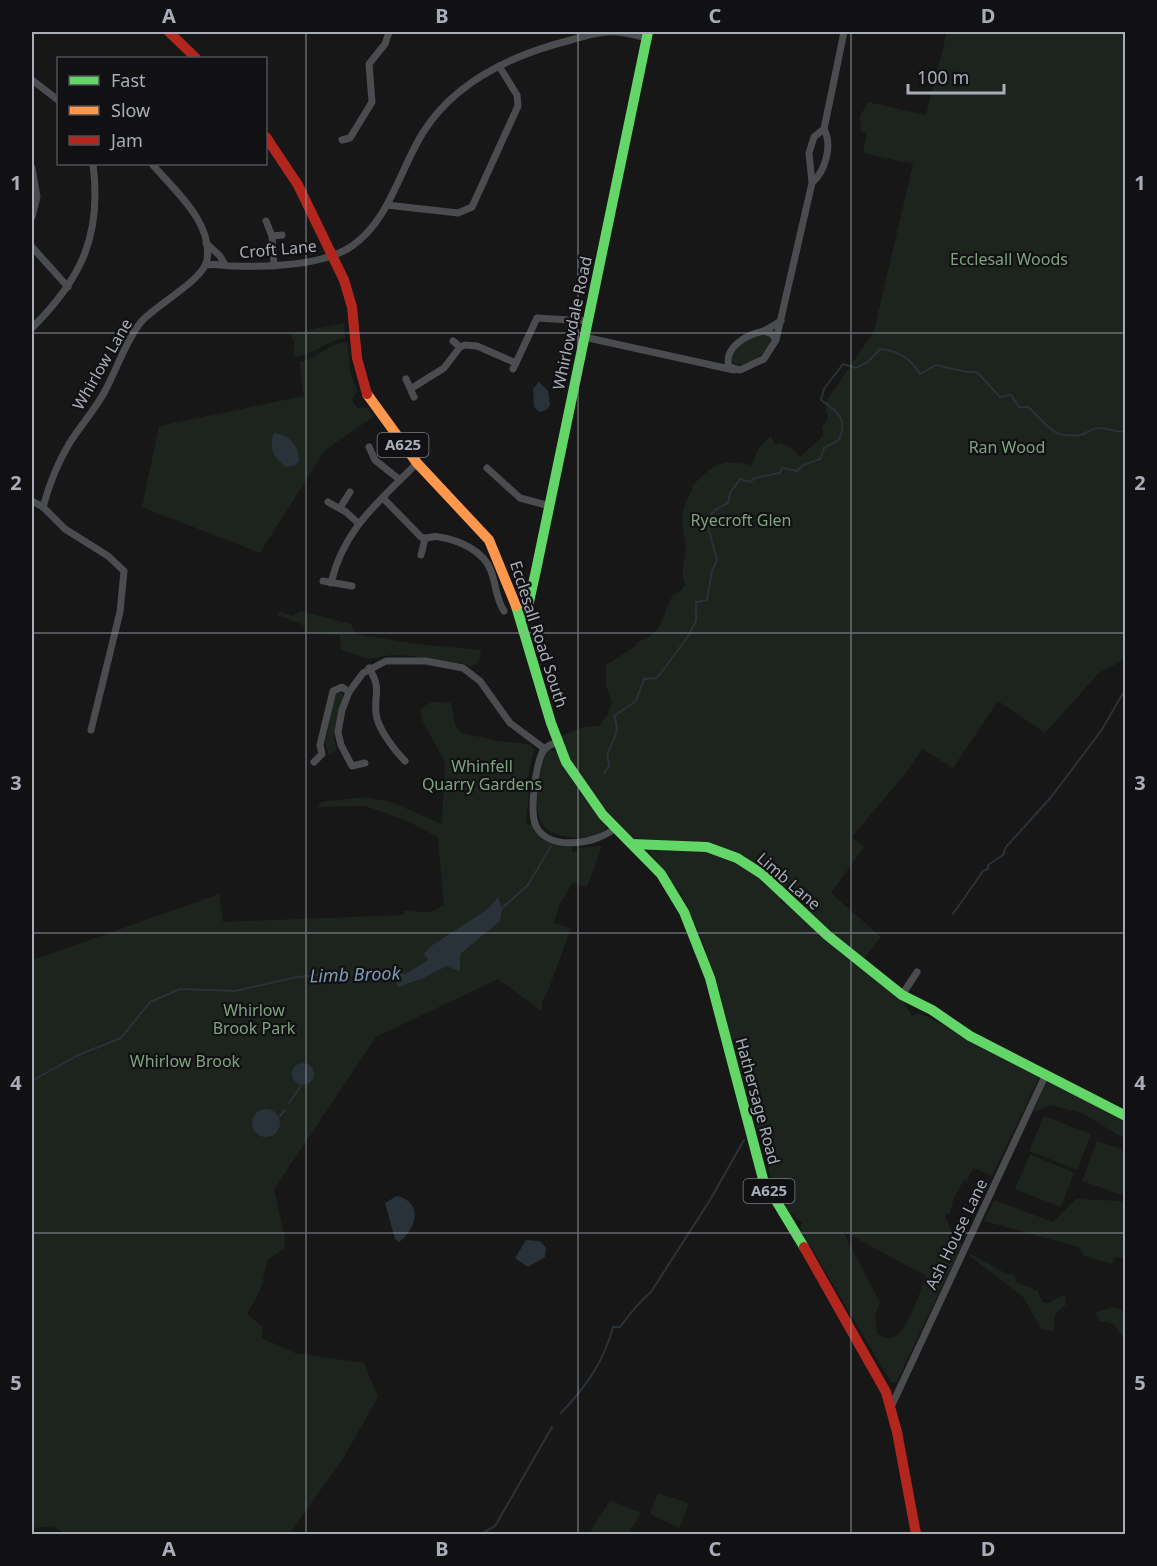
<svg xmlns="http://www.w3.org/2000/svg" width="1157" height="1566" font-family="'Noto Sans',sans-serif">
<style>
.green{fill:#1d241e;fill-rule:evenodd}
.water{fill:#2a3239}
.lines{fill:none;stroke-linecap:round;stroke-linejoin:round}
.stream{stroke:#2a3239;stroke-width:2}
.street{stroke:#4b4c50;stroke-width:7}
.fast{stroke:#63d668;stroke-width:10}
.slow{stroke:#ff974d;stroke-width:10}
.jam{stroke:#b3261e;stroke-width:10}
.grid{fill:none;stroke:#a8adb8;stroke-width:1.5;stroke-opacity:0.55}
.labels{text-anchor:middle;stroke-width:4.5;stroke-linejoin:round;paint-order:stroke}
.shield{fill:#111113;stroke:#7b7e86;stroke-width:1.5}
.shield-label{font-size:15px;font-weight:bold;fill:#a8adb8}
.street-label{font-size:16px;fill:#a8adb8;stroke:#111113}
.park-label{font-size:16px;fill:#7fa381;stroke:#111113}
.water-label{font-size:18px;font-style:italic;fill:#7f9bb3;stroke:#111113}
.neatline{fill:none;stroke:#a8adb8;stroke-width:2}
.grid-label{font-size:20px;text-anchor:middle;font-weight:bold;fill:#a8adb8}
</style>
<rect width="100%" height="100%" fill="#171717"/>
<g class="green">
<path d="M947 32H1125V659L1099 673 1045 733 998 701 953 768 922 749 908 770 852 837 864 847 831 893 881 937 862 961 736 852 708 843 629 838 578 774 559 737 583 727 599 726 608 714 612 702 606 686V665L636 646 637 642C665 634 661 615 673 595L682 590 685 584C679 569 688 555 685 540 682 529 681 519 684 507 686 498 692 495 693 485 716 462 720 460 752 465L758 449 771 436 775 445 781 443 792 448 800 457 823 436 822 427 828 419 825 403 874 331 913 164 863 153 867 133 861 132 860 116 868 102 926 115Z"/>
<path d="M344 323 345 338C326 340 316 354 294 357V341L290 334Z"/>
<path d="M765 334 772 338C769 354 752 366 735 364L731 360C733 346 752 335 765 334Z"/>
<path d="M347 342 350 371 357 391 352 400 358 409 367 407 373 417 325 450 260 553 142 507 159 426 304 396 299 362C318 359 328 343 347 342Z"/>
<polygon points="279,611 292,616 301,611 351,624 355,634 417,644 481,650 479,662 471,667 465,664 412,656 392,655 369,659 341,650 340,635 304,633 305,626 278,615"/>
<polygon points="339,691 343,694 343,698 334,737 337,750 329,754 325,743 335,695"/>
<polygon points="433,702 451,703 455,724 461,733 499,741 529,744 534,749 527,781 529,793 526,823 529,825 534,822 544,840 572,845 572,852 576,852 578,848 601,846 600,851 587,887 573,883 559,905 554,923 571,928 548,991 542,1001 542,1011 498,979 376,1037 274,1189 285,1238 284,1249 268,1259 260,1291 247,1314 263,1327 262,1338 295,1353 364,1363 378,1397 344,1457 289,1534 66,1534 53,1526 33,1528 32,953 36,959 219,894 223,922 403,915 404,911 430,912 444,905 438,837 403,819 365,806 317,807 322,802 365,797 391,802 442,824 445,762 422,720 420,711 425,705"/>
<path d="M549 750 557 752 578 790 605 825V830C594 838 581 838 569 837 521 832 540 786 545 753Z"/>
<path d="M647 849 708 852 739 863 781 896 780 901 784 904H789L840 952 902 1000 912 1016 920 1013 1040 1076 992 1176 973 1168 967 1181 964 1180 954 1198 950 1213 945 1215 952 1234 962 1245 896 1383 891 1382 800 1229 802 1223 787 1209 772 1181 703 942 682 896ZM843 1231 926 1276C921 1289 906 1337 891 1338 887 1339 881 1336 877 1334L875 1315 880 1303Z"/>
<polygon points="1047,1080 1125,1121 1125,1139 1082,1113 1050,1105 1033,1113"/>
<polygon points="1044,1116 1091,1134 1077,1170 1029,1151"/>
<polygon points="1097,1141 1125,1150 1125,1196 1082,1181"/>
<polygon points="1030,1154 1074,1173 1061,1207 1015,1189"/>
<polygon points="1076,1199 1125,1201 1125,1259 1116,1257 1112,1264 1084,1256 1079,1247 984,1221 994,1200 1053,1222"/>
<polygon points="971,1254 1005,1273 1015,1275 1016,1282 1038,1291 1042,1302 1048,1303 1062,1295 1065,1296 1066,1305 1058,1311 1054,1317 1054,1332 1041,1329 1024,1298 970,1256"/>
<polygon points="1113,1307 1125,1310 1124,1338 1113,1324 1100,1321 1095,1313"/>
<polygon points="658,1493 689,1503 679,1528 650,1514"/>
<polygon points="610,1500 641,1513 628,1534 589,1534"/>
</g>
<g class="water">
<polygon points="539,382 548,391 550,405 547,410 539,412 534,407 533,389"/>
<path d="M274 433C289 434 299 446 299 461L294 466 286 467C274 459 268 447 274 433Z"/>
<polygon points="498,897 502,909 500,921 460,954 460,971 446,966 424,978 398,987 396,980 428,960 424,954 431,946 488,909"/>
<circle cx="303" cy="1074" r="11"/>
<circle cx="266" cy="1123" r="14"/>
<path d="M397 1196C424 1202 416 1230 399 1242L395 1239 385 1203Z"/>
<polygon points="526,1240 540,1241 546,1248 545,1257 528,1267 515,1258"/>
</g>
<g class="lines">
<g class="stream">
<path d="M604 773 609 766C609 762 606 755 608 752 613 739 621 732 614 716L636 701 644 679 657 678 687 638 696 621V602L707 600 712 571 717 560 706 520 715 510 728 503 730 493 740 479 750 482 755 478 780 473 782 468 797 471 803 465 820 459 824 448 839 440C848 419 838 412 821 400L824 389 843 364 856 368 868 362 880 349C898 350 911 359 920 374L936 365 967 372H977L1000 397 1011 395 1019 407H1028C1048 424 1049 438 1080 435 1086 434 1091 429 1097 428 1107 427 1116 434 1126 431"/>
<polyline points="500,910 528,885 551,846"/>
<polyline points="953,914 983,871 988,869 988,865 1003,855 1006,847 1052,796 1101,731 1126,688"/>
<polyline points="32,1081 76,1056 121,1038 150,1002 180,989 235,991 297,977 343,973 406,975"/>
<polyline points="289,1103 301,1086"/>
<polyline points="280,1116 285,1110"/>
<path d="M561 1413C586 1387 604 1361 613 1327H620C631 1312 640 1301 651 1292L710 1200 744 1140"/>
<polyline points="481,1534 495,1526 552,1427"/>
</g>
<g class="street">
<polyline points="32,80 58,100"/>
<polyline points="824,129 844,32"/>
<polyline points="342,140 350,138 372,102 369,64 385,44 389,32"/>
<polyline points="32,168 37,197 32,217"/>
<polyline points="387,205 458,213 472,207 518,106 517,95 499,66"/>
<polyline points="266,221 272,236 274,266"/>
<polyline points="272,236 282,235"/>
<polyline points="206,243 220,256 225,265"/>
<polyline points="32,247 68,287"/>
<path d="M206 265C216 263 223 266 233 266 267 267 323 266 352 246 390 220 400 168 424 131 456 81 515 54 571 40 585 36 601 31 616 32 626 32 637 36 647 38"/>
<path d="M32 328C82 278 102 235 93 164"/>
<path d="M764 331 772 334 776 340 764 359 740 370 729 367C723 347 748 334 764 331Z"/>
<polyline points="764,331 781,321"/>
<polyline points="584,337 734,370"/>
<path d="M776 340 812 183 809 153 814 137 824 129C833 146 825 171 812 183"/>
<polyline points="453,341 460,347"/>
<polyline points="513,369 537,318 587,321"/>
<polyline points="406,379 414,397"/>
<polyline points="412,388 444,368 460,347 465,345 477,346 516,363"/>
<polyline points="369,447 375,460 400,480"/>
<polyline points="487,468 520,498 550,506"/>
<path d="M383 498 421 537C428 540 432 535 439 537 459 540 484 551 491 571 496 584 496 599 504 611"/>
<polyline points="32,501 43,507 65,529 108,556 124,571 120,612 91,730"/>
<polyline points="328,502 346,512 358,523"/>
<path d="M43 507C49 485 57 464 69 444 80 426 95 410 105 391 117 369 125 342 141 322 154 306 204 280 207 260 213 222 174 190 152 164"/>
<polyline points="340,508 350,492"/>
<polyline points="421,555 425,539"/>
<polyline points="323,581 352,586"/>
<path d="M331 583C344 528 379 502 417 463"/>
<path d="M369 668C382 690 374 692 376 713 377 728 395 751 405 761"/>
<path d="M557 742C551 745 545 746 542 753 536 767 529 812 536 826 549 852 597 844 615 828"/>
<polyline points="314,762 322,754 320,745 333,691 342,687 349,692"/>
<polyline points="365,763 352,766 341,745 338,732 342,710 349,692 363,673 386,661 426,661 463,668 480,681 510,723 545,749"/>
<polyline points="902,995 917,972"/>
<polyline points="891,1407 1046,1074"/>
</g>
<g class="fast">
<polyline points="516,606 551,723 566,762 603,815 661,874 684,912 710,978 763,1179 804,1247"/>
<polyline points="521,618 529,602 535,575 648,32"/>
<polyline points="632,844 707,847 737,858 762,874 827,935 902,995 932,1010 970,1036 1126,1116"/>
</g>
<polyline class="slow" points="367,394 417,463 489,540 516,606"/>
<g class="jam">
<polyline points="169,32 196,58"/>
<polyline points="266,137 298,185 344,280 352,307 357,358 367,394"/>
<polyline points="804,1247 886,1392 897,1432 916,1534"/>
</g>
</g>
<path class="grid" d="M306 32V1534M578 32V1534M851 32V1534M32 333H1126M32 633H1126M32 933H1126M32 1233H1126"/>
<g class="labels">
<g class="shield">
<rect x="377.5" y="433" width="51" height="24" rx="4.5"/>
<rect x="743.5" y="1179" width="51" height="24" rx="4.5"/>
</g>
<g class="shield-label">
<text x="403" y="450">A625</text>
<text x="769" y="1196">A625</text>
</g>
<g class="street-label">
<text transform="translate(278 249) rotate(-5)" y="6">Croft Lane</text>
<text transform="translate(572 323) rotate(-78)" y="6">Whirlowdale Road</text>
<text transform="translate(102 364) rotate(-60)" y="6">Whirlow Lane</text>
<text transform="translate(539 634) rotate(72)" y="6">Ecclesall Road South</text>
<text transform="translate(789 881) rotate(41)" y="6">Limb Lane</text>
<text transform="translate(758 1101) rotate(75)" y="6">Hathersage Road</text>
<text transform="translate(956 1234) rotate(-64)" y="6">Ash House Lane</text>
</g>
<g class="park-label">
<text x="1009" y="265">Ecclesall Woods</text>
<text x="1007" y="453">Ran Wood</text>
<text x="741" y="526">Ryecroft Glen</text>
<text x="482" y="772">Whinfell<tspan x="482" dy="18">Quarry Gardens</tspan></text>
<text x="254" y="1016">Whirlow<tspan x="254" dy="18">Brook Park</tspan></text>
<text x="185" y="1067">Whirlow Brook</text>
</g>
<g class="water-label">
<text transform="translate(355 975) rotate(-2)" y="6">Limb Brook</text>
</g>
</g>
<rect width="1157" height="1566" fill="none" stroke="#111113" stroke-width="66"/>
<rect x="57" y="57" width="210" height="108" fill="#111113" stroke="#4d4f55" stroke-width="1.5"/>
<rect x="69" y="76" width="30" height="9" fill="#63d668" stroke="#4d4f55" stroke-width="1.5"/>
<text x="111" y="87" font-size="18" fill="#a8adb8">Fast</text>
<rect x="69" y="106" width="30" height="9" fill="#ff974d" stroke="#4d4f55" stroke-width="1.5"/>
<text x="111" y="117" font-size="18" fill="#a8adb8">Slow</text>
<rect x="69" y="136" width="30" height="9" fill="#b3261e" stroke="#4d4f55" stroke-width="1.5"/>
<text x="111" y="147" font-size="18" fill="#a8adb8">Jam</text>
<path d="M908 84v9h96v-9" fill="none" stroke="#a8adb8" stroke-width="3"/>
<text x="917" y="84" font-size="18" fill="#a8adb8" stroke="#111113" stroke-width="4.5" paint-order="stroke">100 m</text>
<rect x="33" y="33" width="1091" height="1500" class="neatline"/>
<g class="grid-label">
<text x="169" y="23">A</text>
<text x="442" y="23">B</text>
<text x="715" y="23">C</text>
<text x="988" y="23">D</text>
<text x="16" y="190">1</text>
<text x="1140" y="190">1</text>
<text x="16" y="490">2</text>
<text x="1140" y="490">2</text>
<text x="16" y="790">3</text>
<text x="1140" y="790">3</text>
<text x="16" y="1090">4</text>
<text x="1140" y="1090">4</text>
<text x="16" y="1390">5</text>
<text x="1140" y="1390">5</text>
<text x="169" y="1556">A</text>
<text x="442" y="1556">B</text>
<text x="715" y="1556">C</text>
<text x="988" y="1556">D</text>
</g>
</svg>
